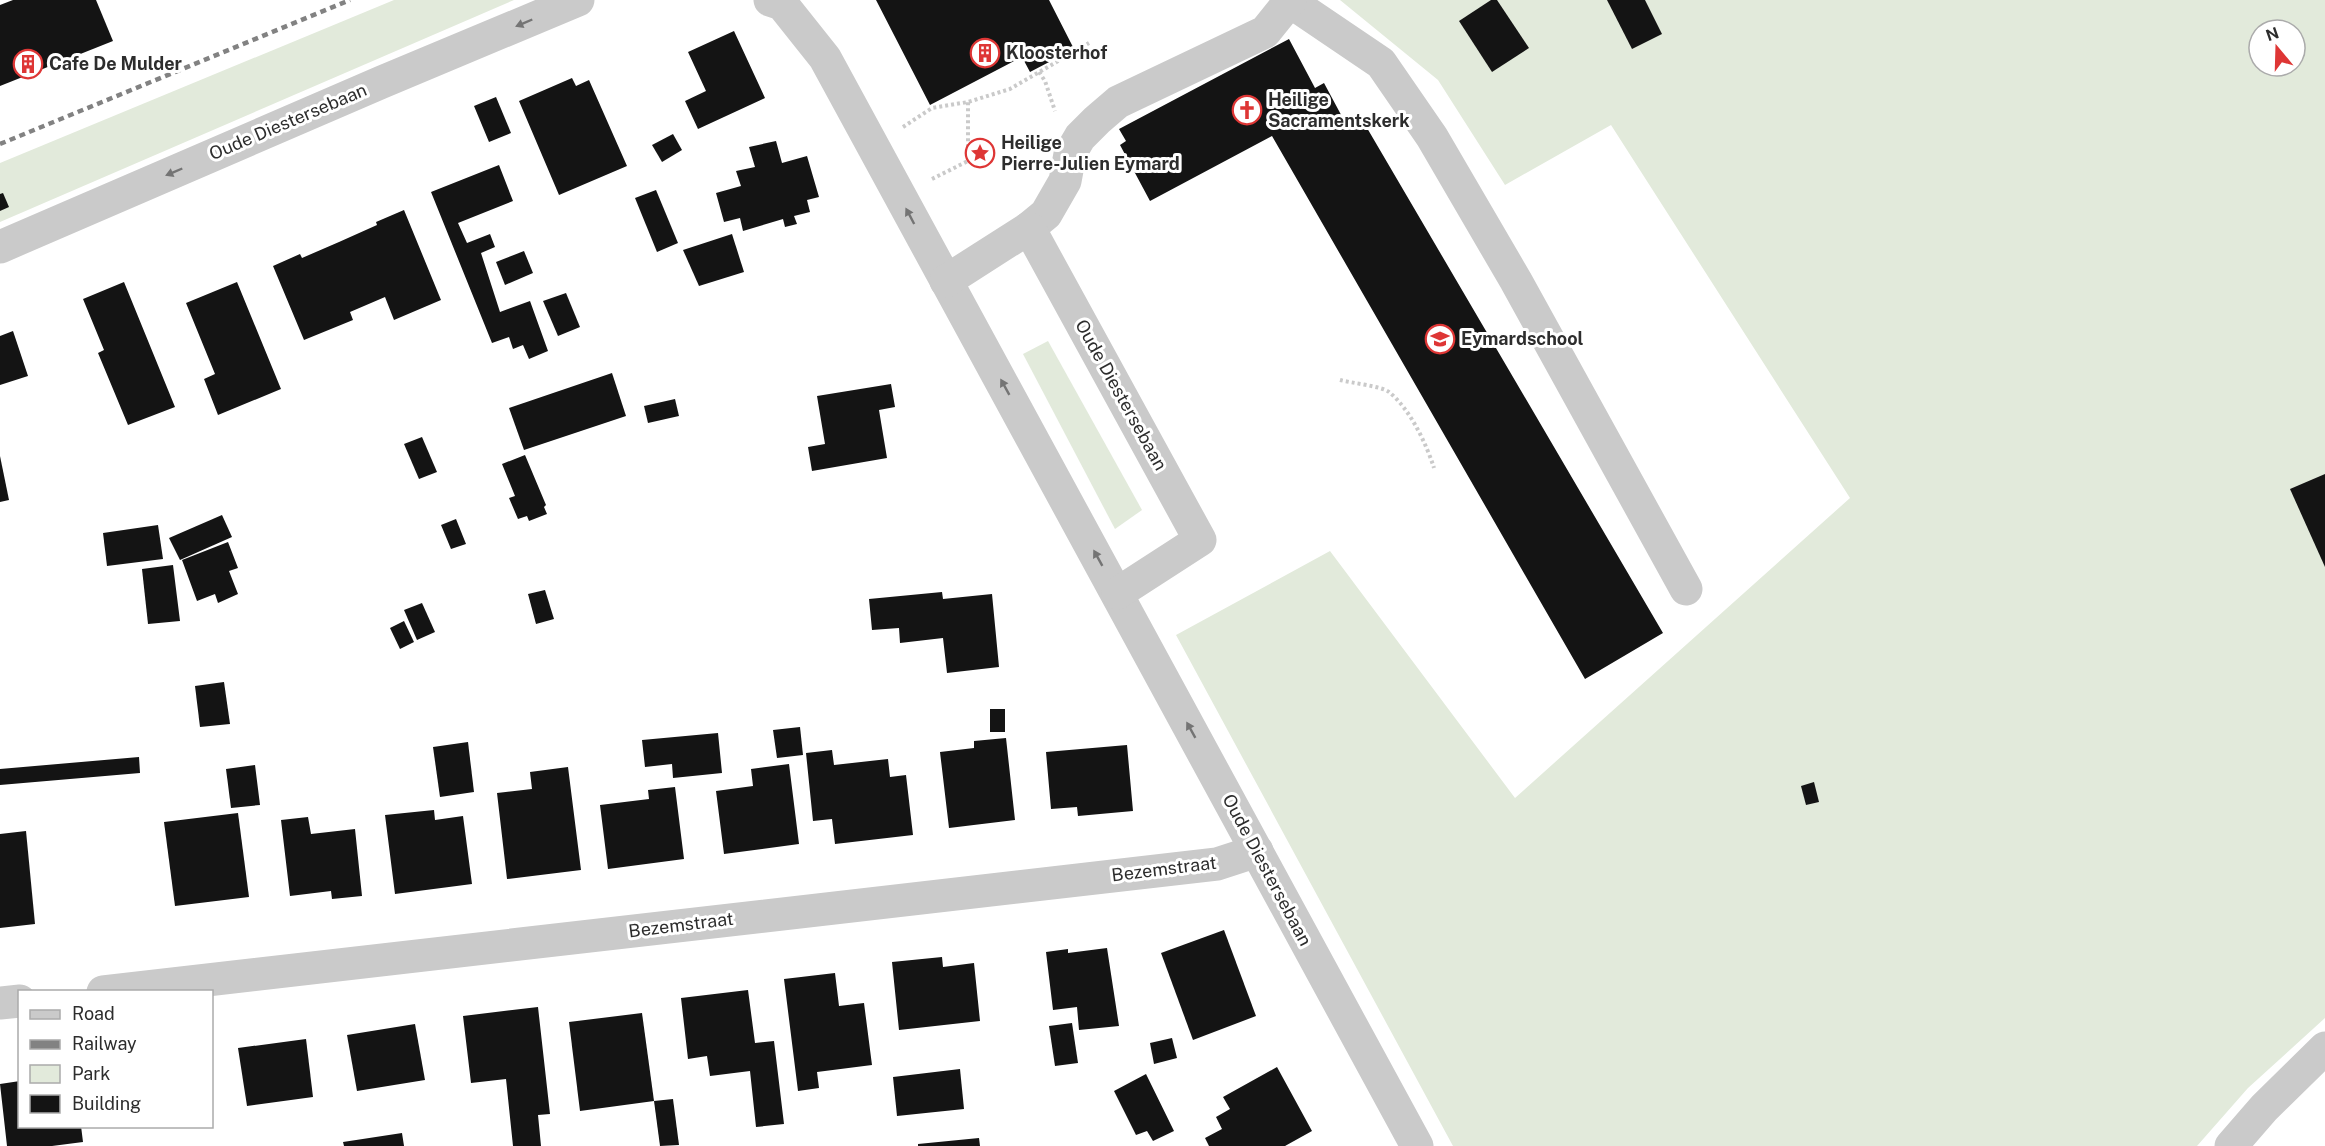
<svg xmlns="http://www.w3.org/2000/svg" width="2325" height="1146" font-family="'Public Sans',sans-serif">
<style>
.green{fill:#e2eadb;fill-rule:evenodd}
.building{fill:#141414}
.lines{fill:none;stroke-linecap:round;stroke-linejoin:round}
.path{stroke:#cacaca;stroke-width:4;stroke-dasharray:3 3;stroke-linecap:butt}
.minor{stroke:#cacaca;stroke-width:33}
.rail{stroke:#828282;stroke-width:4.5;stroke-dasharray:6 4.5;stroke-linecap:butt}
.oneway{fill:#747474}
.labels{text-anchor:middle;stroke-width:6;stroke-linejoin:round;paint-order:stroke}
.poi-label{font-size:18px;font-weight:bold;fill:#2d2d2d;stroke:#fff;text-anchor:start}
.street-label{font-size:18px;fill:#2d2d2d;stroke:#fff}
</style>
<rect width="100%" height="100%" fill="#fff"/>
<g class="green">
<polygon points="394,0 514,0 0,222 0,163"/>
<path d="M1340 0H2325V1018L2248 1088 2197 1146H1453L1176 635 1330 551 1515 798 1850 498 1611 125 1505 185 1438 80ZM2259 30H2295V66H2259Z"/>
<polygon points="1048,341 1142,510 1115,529 1023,354"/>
</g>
<g class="building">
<polygon points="13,0 96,0 113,41 0,86 0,5"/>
<polygon points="876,0 1049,0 1074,49 1030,72 1022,57 930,105"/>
<polygon points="1491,0 1497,0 1529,48 1492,72 1459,21"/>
<polygon points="1607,0 1645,0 1662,34 1632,49"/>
<polygon points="734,31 765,98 698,129 685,101 706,91 688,52"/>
<polygon points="1289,39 1315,88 1324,83 1346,124 1360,116 1663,633 1585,679 1272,136 1150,201 1120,145 1126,141 1119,129"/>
<polygon points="572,78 576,86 589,80 627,166 559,195 519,101"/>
<polygon points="496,97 511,133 489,142 474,106"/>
<polygon points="673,134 682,150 662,162 652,145"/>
<polygon points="776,141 782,163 807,156 819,197 807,200 810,212 794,216 797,224 785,227 783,219 743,231 740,218 724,222 716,193 741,186 736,171 755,167 749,147"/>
<polygon points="499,165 513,201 458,223 467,243 490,234 495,247 481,253 500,312 530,301 548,351 529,359 523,345 513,349 509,337 492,343 431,192"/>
<polygon points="656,190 678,243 657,252 635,198"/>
<polygon points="3,193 9,207 0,211 0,194"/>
<polygon points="404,210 441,300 394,320 385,297 350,312 353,320 304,340 273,266 300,254 302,258 339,242 377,225 376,222"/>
<polygon points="732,234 744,272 699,286 683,250"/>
<polygon points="524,251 533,273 505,285 496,262"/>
<polygon points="124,282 175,407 128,425 98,353 104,350 83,299"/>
<polygon points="237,282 281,389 218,415 204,379 215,374 186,303"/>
<polygon points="566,293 580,327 558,336 543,301"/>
<polygon points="13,331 28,376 0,385 0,336"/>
<polygon points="612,373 626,416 524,450 509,408"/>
<polygon points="891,384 895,407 879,410 887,458 812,471 808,447 825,444 817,396"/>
<polygon points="675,399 679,416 648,423 644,406"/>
<polygon points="422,437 437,472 419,479 404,444"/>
<polygon points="525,455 546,505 544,507 547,514 529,521 527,516 518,519 509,498 515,496 502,464"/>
<polygon points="0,456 9,500 0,502"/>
<polygon points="2325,474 2325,567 2290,489"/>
<polygon points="222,515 232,537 180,560 169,538"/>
<polygon points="456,519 466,544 451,549 441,525"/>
<polygon points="158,525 163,559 107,566 103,533"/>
<polygon points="228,542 238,568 229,571 238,594 218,603 215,594 197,601 182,560"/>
<polygon points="173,565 180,621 148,624 142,569"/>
<polygon points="545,590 554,619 536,624 528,594"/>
<polygon points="942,592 943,599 992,594 999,667 947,673 943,638 900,643 899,628 872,630 869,599"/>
<polygon points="422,603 435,632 417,640 404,610"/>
<polygon points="404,621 414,642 400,649 390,628"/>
<polygon points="224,682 230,724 200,727 195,686"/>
<rect x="990" y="709" width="15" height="23"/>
<polygon points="800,727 803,755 777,758 773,730"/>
<polygon points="718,733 722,773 673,778 672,764 645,767 642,740"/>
<polygon points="1006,738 1015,820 949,828 940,752 974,748 974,741"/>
<polygon points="468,742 474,792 440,797 433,747"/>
<polygon points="1127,745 1133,811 1078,816 1077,807 1051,809 1046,752"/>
<polygon points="832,750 834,765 888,759 890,777 906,775 913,835 835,844 832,819 813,821 806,753"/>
<polygon points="139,757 140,773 0,785 0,769"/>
<polygon points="789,764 799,844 724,854 716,791 753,786 751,769"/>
<polygon points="255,765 260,805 231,808 226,769"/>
<polygon points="568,767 581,870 507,879 497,793 532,789 530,772"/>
<polygon points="1814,782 1819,802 1806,805 1801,786"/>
<polygon points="675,787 684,859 608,869 600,805 649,799 648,790"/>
<polygon points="434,810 435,820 463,816 472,884 395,894 385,815"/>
<polygon points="238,813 249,897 175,906 164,822"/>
<polygon points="308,817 311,834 355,829 362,896 332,899 331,891 290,896 281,820"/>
<polygon points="26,831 35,924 0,928 0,834"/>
<polygon points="1224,930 1256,1016 1193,1040 1161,953"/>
<polygon points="1107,948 1119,1026 1079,1030 1077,1007 1053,1010 1046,952 1068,949 1068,953"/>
<polygon points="942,957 943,967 974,963 980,1021 899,1030 892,962"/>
<polygon points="835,973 839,1006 864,1003 872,1065 817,1072 819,1088 798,1091 784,979"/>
<polygon points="748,990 755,1043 774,1041 784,1124 756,1127 750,1071 710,1076 707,1056 688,1059 681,998"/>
<polygon points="538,1007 550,1114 538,1115 541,1146 513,1146 506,1079 471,1083 463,1016"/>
<polygon points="642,1013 654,1101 580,1111 569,1022"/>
<polygon points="1072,1023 1078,1063 1055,1066 1049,1026"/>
<polygon points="415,1024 425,1080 357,1091 347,1035"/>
<polygon points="1172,1038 1177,1058 1154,1064 1150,1043"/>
<polygon points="306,1039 313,1097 247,1106 238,1048"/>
<polygon points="1277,1067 1312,1131 1285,1146 1209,1146 1205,1138 1222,1129 1216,1117 1230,1109 1223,1097"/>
<polygon points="960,1069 964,1109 897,1116 893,1077"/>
<polygon points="1146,1074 1174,1131 1153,1141 1147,1131 1136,1135 1114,1091"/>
<polygon points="20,1081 20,1126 81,1126 83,1142 52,1146 7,1146 0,1084"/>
<polygon points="673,1099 679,1145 660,1146 654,1101"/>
<polygon points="402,1133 404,1146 344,1146 343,1142"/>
<polygon points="979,1138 980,1146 918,1146 918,1144"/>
</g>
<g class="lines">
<g class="path">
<polyline points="1039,72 1045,81 1055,111"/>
<polyline points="903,127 932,108 968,102 1010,89 1089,43"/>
<polyline points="932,179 968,161 968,102"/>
<path d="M1340 380C1351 383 1381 386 1389 392 1410 409 1426 443 1434 468"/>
</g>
<g class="minor">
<polyline points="770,0 782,4 825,58 1417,1146"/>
<polyline points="1288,0 1381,63 1432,137 1516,281 1686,589"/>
<polyline points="1029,228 1046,214 1065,181 1070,154 1080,137 1097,120 1118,102 1265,32 1290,1"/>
<polyline points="0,247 382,82 578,0"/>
<polyline points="946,281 1029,228 1200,540 1118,593"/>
<polyline points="103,992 1217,864 1257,851"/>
<polyline points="0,1003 20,1001"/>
<polyline points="2231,1146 2264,1108 2325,1048"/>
</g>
<polyline class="rail" points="0,144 350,0"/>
</g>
<defs><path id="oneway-solid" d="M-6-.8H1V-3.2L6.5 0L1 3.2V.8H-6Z" transform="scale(1.5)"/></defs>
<g class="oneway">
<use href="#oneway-solid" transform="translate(524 23) rotate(157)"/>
<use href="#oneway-solid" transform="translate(174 172) rotate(157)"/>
<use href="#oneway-solid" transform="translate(910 216) rotate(-118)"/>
<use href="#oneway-solid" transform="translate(1005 387) rotate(-119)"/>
<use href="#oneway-solid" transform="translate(1098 558) rotate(-119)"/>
<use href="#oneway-solid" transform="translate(1191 730) rotate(-119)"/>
</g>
<defs>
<g id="building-ring" transform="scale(1.5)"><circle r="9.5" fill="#fff" stroke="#de3635" stroke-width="1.5"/><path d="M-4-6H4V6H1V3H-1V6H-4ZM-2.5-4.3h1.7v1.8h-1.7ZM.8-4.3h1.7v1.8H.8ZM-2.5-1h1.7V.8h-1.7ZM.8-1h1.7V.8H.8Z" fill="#de3635"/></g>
<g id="church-ring" transform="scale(1.5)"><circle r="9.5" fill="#fff" stroke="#de3635" stroke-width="1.5"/><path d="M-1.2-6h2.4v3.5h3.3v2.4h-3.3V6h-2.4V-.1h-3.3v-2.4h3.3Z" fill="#de3635"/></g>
<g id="sight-ring" transform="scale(1.5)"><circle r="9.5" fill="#fff" stroke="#de3635" stroke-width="1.5"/><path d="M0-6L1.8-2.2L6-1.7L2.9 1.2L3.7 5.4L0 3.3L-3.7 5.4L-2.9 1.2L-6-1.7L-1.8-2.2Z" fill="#de3635"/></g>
<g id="school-ring" transform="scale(1.5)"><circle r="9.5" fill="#fff" stroke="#de3635" stroke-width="1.5"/><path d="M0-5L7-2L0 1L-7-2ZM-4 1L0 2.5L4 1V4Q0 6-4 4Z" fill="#de3635"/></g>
</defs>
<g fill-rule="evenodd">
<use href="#building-ring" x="985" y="53"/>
<use href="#building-ring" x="28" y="64"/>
<use href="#church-ring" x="1247" y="110"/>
<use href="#sight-ring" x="980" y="153"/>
<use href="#school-ring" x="1440" y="339"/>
</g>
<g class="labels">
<g class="poi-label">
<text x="1006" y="59">Kloosterhof</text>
<text x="49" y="70">Cafe De Mulder</text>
<text x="1268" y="106">Heilige<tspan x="1268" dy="21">Sacramentskerk</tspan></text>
<text x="1001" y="149">Heilige<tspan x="1001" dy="21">Pierre-Julien Eymard</tspan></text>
<text x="1461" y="345">Eymardschool</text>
</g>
<g class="street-label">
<text transform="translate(288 122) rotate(-23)" y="6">Oude Diestersebaan</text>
<text transform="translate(1121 395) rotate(61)" y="6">Oude Diestersebaan</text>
<text transform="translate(1164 869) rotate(-7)" y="6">Bezemstraat</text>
<text transform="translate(1267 870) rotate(62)" y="6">Oude Diestersebaan</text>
<text transform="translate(681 925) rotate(-7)" y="6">Bezemstraat</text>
</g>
</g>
<rect x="18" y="990" width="195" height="138" fill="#ffffff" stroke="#ababab" stroke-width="1.5"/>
<rect x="30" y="1010" width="30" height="9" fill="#cacaca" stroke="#ababab" stroke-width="1.5"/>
<text x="72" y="1020" font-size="18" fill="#2d2d2d">Road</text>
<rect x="30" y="1040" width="30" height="9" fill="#828282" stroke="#ababab" stroke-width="1.5"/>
<text x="72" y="1050" font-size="18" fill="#2d2d2d">Railway</text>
<rect x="30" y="1065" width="30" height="18" fill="#e2eadb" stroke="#ababab" stroke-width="1.5"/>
<text x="72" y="1080" font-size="18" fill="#2d2d2d">Park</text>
<rect x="30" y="1095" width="30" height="18" fill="#141414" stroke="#ababab" stroke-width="1.5"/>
<text x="72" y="1110" font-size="18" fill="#2d2d2d">Building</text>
<g transform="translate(2277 48) rotate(341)"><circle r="28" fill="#ffffff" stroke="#ababab" stroke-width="1.5"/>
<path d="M0-4.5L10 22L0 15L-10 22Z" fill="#de3635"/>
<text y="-9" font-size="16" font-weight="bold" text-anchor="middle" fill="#2d2d2d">N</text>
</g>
</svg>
